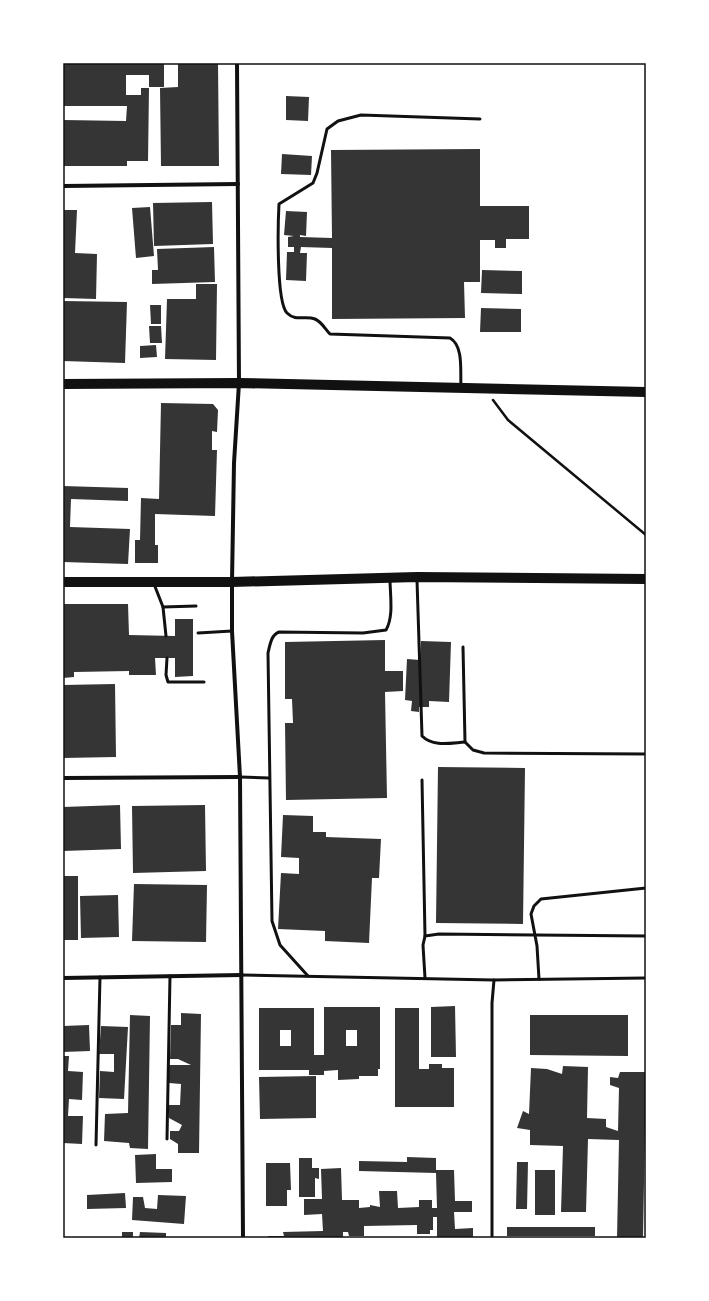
<svg xmlns="http://www.w3.org/2000/svg" width="709" height="1301" font-family="'Fira Sans',sans-serif">
<style>
.building{fill:#353535;fill-rule:evenodd}
.lines{fill:none;stroke-linecap:round;stroke-linejoin:round}
.path{stroke:#111;stroke-width:2.5}
.service{stroke:#111;stroke-width:3}
.minor{stroke:#111;stroke-width:4}
.primary{stroke:#111;stroke-width:10}
.neatline{fill:none;stroke:#111;stroke-width:1.5}
</style>
<rect width="100%" height="100%" fill="#fff"/>
<g class="building">
<polygon points="63,63 164,63 164,87 149,87 149,75 126,75 126,95 141,95 141,88 149,88 148,161 127,161 127,166 63,166 63,120 126,121 127,106 63,106"/>
<polygon points="178,63 218,63 219,166 161,166 160,88 178,87"/>
<polygon points="286,96 309,97 308,121 286,120"/>
<polygon points="480,149 480,206 529,206 529,239 506,239 506,248 495,248 495,240 480,240 480,282 464,282 465,318 332,319 332,248 301,247 300,253 307,253 306,281 286,280 287,252 294,252 294,247 288,247 288,237 294,236 284,235 286,211 307,212 306,236 300,235 300,237 332,238 331,150"/>
<polygon points="282,154 312,156 311,175 281,174"/>
<polygon points="212,202 213,244 154,246 153,203"/>
<polygon points="150,207 154,256 136,258 132,208"/>
<polygon points="63,210 77,210 75,253 97,254 96,299 63,298"/>
<polygon points="214,247 215,282 152,284 152,270 158,270 157,249"/>
<polygon points="482,270 522,271 522,294 481,293"/>
<polygon points="196,284 217,284 216,360 165,359 167,299 196,299"/>
<polygon points="63,301 127,302 125,363 63,361"/>
<polygon points="150,305 161,305 161,324 151,324"/>
<polygon points="481,308 521,309 521,332 480,332"/>
<polygon points="149,326 161,326 162,343 150,343"/>
<polygon points="156,345 157,357 140,358 140,346"/>
<polygon points="161,403 213,404 218,410 217,432 212,431 212,450 217,450 215,516 155,514 155,545 158,545 158,563 135,563 135,540 140,540 141,498 159,499"/>
<polygon points="63,486 128,488 128,501 71,499 70,527 130,529 128,564 63,562"/>
<polygon points="63,604 128,604 129,635 175,636 175,619 193,619 193,676 175,677 175,658 155,658 156,675 129,675 129,671 74,672 74,677 63,678"/>
<polygon points="385,640 385,671 403,671 403,691 385,692 387,798 286,800 285,723 293,723 292,699 285,699 285,642"/>
<polygon points="421,641 451,642 449,702 429,701 429,707 419,707 419,712 411,711 412,701 405,700 407,659 420,660"/>
<polygon points="115,684 116,757 63,758 63,685"/>
<polygon points="438,767 525,768 523,924 436,923"/>
<polygon points="120,805 121,849 63,851 63,807"/>
<polygon points="205,805 206,871 133,873 132,806"/>
<polygon points="283,815 313,816 313,832 326,832 326,837 381,839 379,878 372,878 369,943 325,941 325,931 278,929 281,873 299,874 299,858 281,857"/>
<rect x="63" y="876" width="15" height="64"/>
<polygon points="134,884 207,885 206,942 132,941"/>
<polygon points="118,895 119,937 81,938 80,896"/>
<polygon points="455,1006 456,1057 431,1057 431,1007"/>
<path d="M324 1007H380V1069H378V1076H359V1079L338 1080V1070L324 1071V1075H309V1070H259V1008H314V1055H324ZM280 1030H291V1046H280ZM346 1030H357V1046H346Z"/>
<polygon points="395,1008 419,1008 419,1069 429,1069 429,1064 442,1064 442,1068 454,1068 454,1107 395,1107"/>
<polygon points="181,1013 201,1014 199,1153 178,1153 178,1144 170,1139 170,1131 179,1131 182,1125 169,1118 169,1105 180,1105 181,1084 169,1083 169,1065 191,1065 178,1059 170,1059 171,1025 181,1025"/>
<polygon points="130,1015 150,1016 148,1149 130,1148 129,1143 104,1141 105,1114 128,1113"/>
<polygon points="530,1015 628,1015 628,1056 530,1055"/>
<polygon points="89,1025 90,1051 63,1052 63,1026"/>
<polygon points="101,1026 128,1027 124,1099 99,1098 100,1071 114,1072 114,1054 99,1054"/>
<polygon points="63,1056 69,1056 68,1071 83,1072 82,1100 69,1099 68,1116 83,1116 82,1144 63,1143"/>
<polygon points="563,1066 588,1067 587,1118 606,1119 606,1127 618,1131 619,1088 610,1085 610,1077 618,1078 620,1072 646,1072 643,1238 617,1238 619,1140 588,1139 586,1212 561,1212 563,1146 530,1145 530,1130 517,1128 523,1111 529,1114 531,1068 547,1069 562,1074"/>
<polygon points="316,1076 316,1118 260,1119 259,1077"/>
<polygon points="156,1154 156,1169 172,1169 172,1182 136,1183 135,1155"/>
<polygon points="407,1157 436,1158 436,1170 454,1170 455,1201 472,1201 472,1212 454,1212 455,1229 473,1228 473,1238 437,1238 437,1217 433,1217 433,1230 430,1230 430,1234 417,1234 417,1225 364,1226 364,1236 349,1236 348,1232 343,1232 343,1238 268,1238 268,1236 284,1236 283,1232 323,1231 322,1214 304,1215 304,1199 322,1199 321,1169 341,1168 342,1200 359,1200 359,1208 370,1207 370,1205 380,1207 379,1191 397,1191 398,1208 419,1207 419,1200 432,1200 432,1208 437,1208 436,1173 359,1171 359,1161 407,1162"/>
<polygon points="299,1158 312,1158 312,1168 319,1168 319,1179 315,1178 315,1197 299,1197"/>
<polygon points="517,1162 528,1162 527,1209 516,1209"/>
<polygon points="266,1163 290,1163 291,1190 287,1190 287,1206 266,1206"/>
<rect x="535" y="1170" width="20" height="45"/>
<polygon points="125,1193 126,1208 87,1209 87,1195"/>
<polygon points="158,1195 186,1196 184,1224 132,1220 133,1197 143,1197 145,1208 157,1209"/>
<rect x="507" y="1227" width="88" height="9"/>
<rect x="122" y="1232" width="11" height="6"/>
<polygon points="140,1232 166,1233 166,1238 139,1238"/>
</g>
<g class="lines">
<polyline class="path" points="493,400 508,420 646,535"/>
<g class="service">
<path d="M461 387C460 372 464 346 450 338L330 334C325 329 322 322 315 319 305 315 296 322 287 313 276 302 278 222 279 204L313 183 317 173 327 129 338 121 361 115 480 119"/>
<path d="M417 580 422 736C433 747 450 743 465 742"/>
<polyline points="154,584 163,607 166,636"/>
<polyline points="163,607 196,606"/>
<polyline points="198,633 232,631"/>
<polyline points="463,647 465,742 473,750 484,753 646,754"/>
<polyline points="167,658 166,675 168,682 204,682"/>
<polyline points="240,777 269,778"/>
<polyline points="422,780 425,936"/>
<polyline points="242,975 494,980 646,978"/>
<path d="M308 976 280 945 272 921 268 653C270 645 271 635 279 632L363 633 386 630C394 616 390 595 390 579"/>
<polyline points="425,978 423,945 425,936 439,934 646,936"/>
<polyline points="539,979 537,946 531,914 534,906 541,899 646,888"/>
<polyline points="167,1139 170,976"/>
<polyline points="96,1145 100,977"/>
<polyline points="492,1238 492,1003 494,980"/>
</g>
<g class="minor">
<polyline points="237,63 239,383 234,463 232,582 232,631 240,777 243,1238"/>
<polyline points="63,186 238,184"/>
<polyline points="63,778 240,777"/>
<polyline points="63,978 242,975"/>
</g>
<g class="primary">
<polyline points="63,384 239,383 646,392"/>
<polyline points="63,582 232,582 417,577 646,579"/>
</g>
</g>
<rect width="709" height="1301" fill="none" stroke="#ffffff" stroke-width="128"/>
<rect x="64" y="64" width="581" height="1173" class="neatline"/>
</svg>
